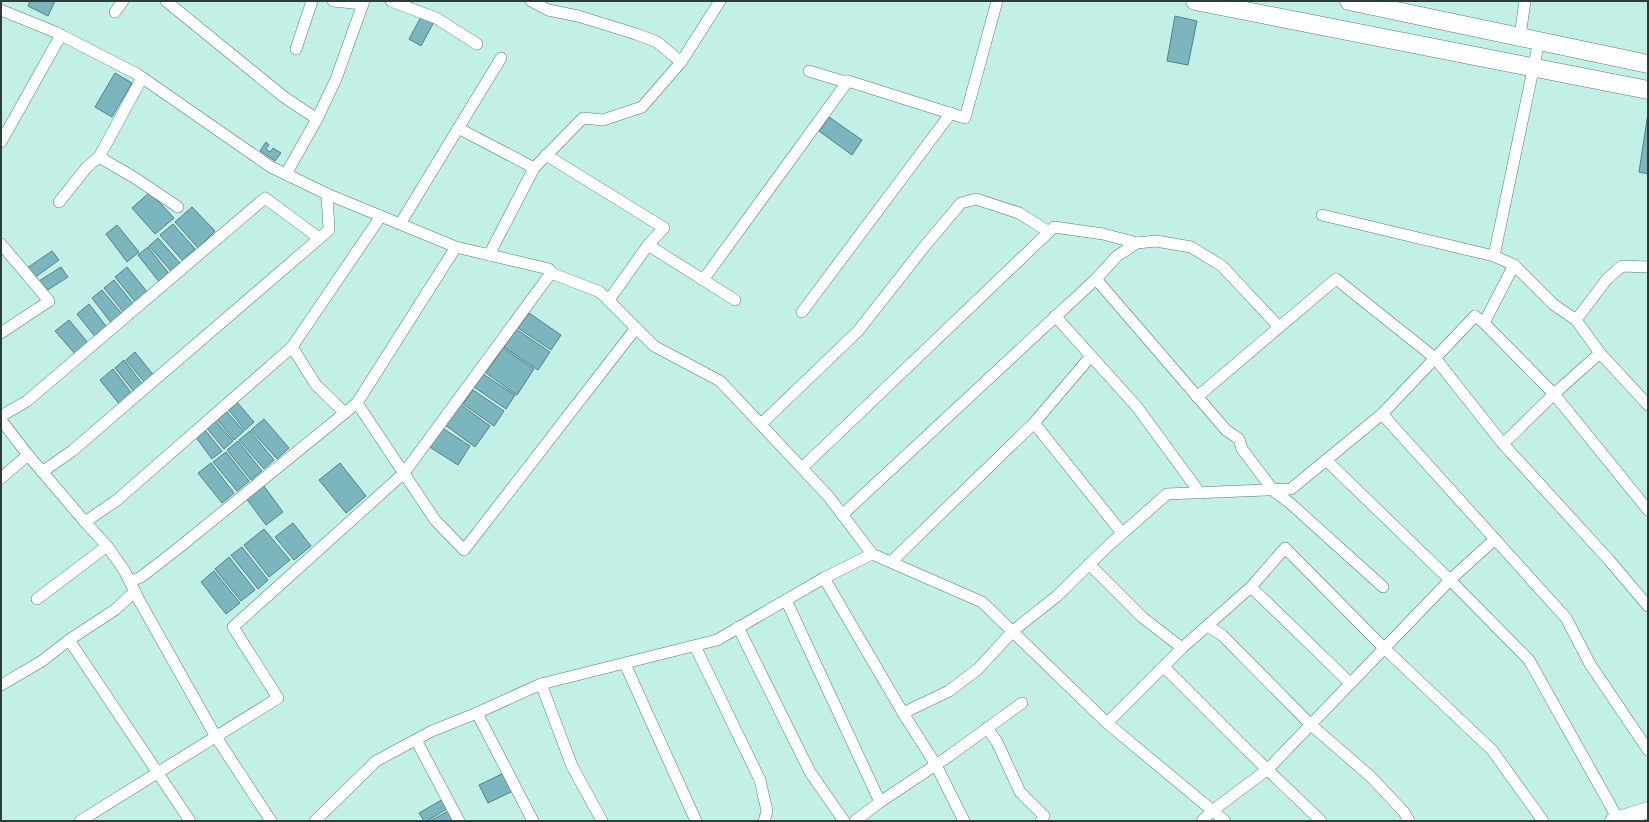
<svg xmlns="http://www.w3.org/2000/svg" width="1649" height="822" font-family="'Open Sans',sans-serif">
<style>
.building{fill:#7bb5bd;stroke:#558087}
.lines{fill:none;stroke-linecap:round;stroke-linejoin:round}
.street-casing{stroke:#547e75;stroke-width:12}
.secondary-casing{stroke:#547e75;stroke-width:17}
.primary-casing{stroke:#547e75;stroke-width:19}
.street{stroke:#fff;stroke-width:11}
.secondary{stroke:#fff;stroke-width:16}
.primary{stroke:#fff;stroke-width:18}
</style>
<rect width="100%" height="100%" fill="#c3f0e6"/>
<g class="building">
<polygon points="30,1 55,1 48,16 28,6"/>
<polygon points="422,15 434,22 421,46 409,39"/>
<polygon points="1175,16 1197,21 1188,65 1167,61"/>
<polygon points="115,73 132,83 112,117 95,107"/>
<polygon points="1648,113 1648,174 1639,172"/>
<polygon points="829,117 862,140 852,155 819,131"/>
<polygon points="266,142 269,145 266,149 270,152 273,148 281,153 275,161 260,151"/>
<polygon points="150,192 174,218 155,234 132,208"/>
<polygon points="192,207 215,231 198,248 175,222"/>
<polygon points="173,224 195,249 182,260 160,235"/>
<polygon points="117,225 139,252 127,262 106,234"/>
<polygon points="158,238 180,263 171,271 149,246"/>
<polygon points="148,247 170,275 160,283 138,255"/>
<polygon points="52,251 59,260 34,278 27,268"/>
<polygon points="61,267 68,277 46,291 39,281"/>
<polygon points="127,267 148,293 136,303 115,277"/>
<polygon points="114,280 135,306 125,314 104,288"/>
<polygon points="102,290 123,315 112,324 92,298"/>
<polygon points="89,304 109,330 97,339 77,314"/>
<polygon points="529,313 561,335 551,350 518,328"/>
<polygon points="69,320 89,344 76,355 55,331"/>
<polygon points="516,329 550,352 538,370 504,347"/>
<polygon points="503,348 534,369 517,395 486,373"/>
<polygon points="135,352 155,377 146,384 126,360"/>
<polygon points="124,360 144,386 135,393 115,368"/>
<polygon points="113,369 133,395 120,405 100,380"/>
<polygon points="483,374 515,395 506,409 474,387"/>
<polygon points="473,390 504,411 494,426 463,404"/>
<polygon points="236,401 254,422 245,430 227,408"/>
<polygon points="460,404 490,426 475,447 445,425"/>
<polygon points="225,410 244,431 234,440 216,418"/>
<polygon points="214,419 233,441 224,449 205,426"/>
<polygon points="264,419 289,448 277,459 251,430"/>
<polygon points="441,427 470,446 458,465 428,446"/>
<polygon points="204,429 222,451 212,459 195,436"/>
<polygon points="250,431 274,460 264,469 239,440"/>
<polygon points="238,441 262,471 251,480 227,450"/>
<polygon points="226,452 249,481 237,491 213,462"/>
<polygon points="211,463 234,493 222,503 198,473"/>
<polygon points="340,463 366,496 346,513 319,480"/>
<polygon points="263,485 283,512 266,525 246,498"/>
<polygon points="293,523 311,546 294,560 275,537"/>
<polygon points="264,529 290,560 269,577 244,545"/>
<polygon points="242,547 268,580 258,589 231,555"/>
<polygon points="229,557 255,590 241,601 215,569"/>
<polygon points="214,571 240,603 226,614 201,582"/>
<polygon points="506,772 515,790 488,803 479,785"/>
<polygon points="445,798 450,807 427,821 424,821 419,813"/>
<polygon points="450,810 454,821 430,821"/>
</g>
<g class="lines">
<g class="street-casing">
<g id="street">
<polyline points="166,1 284,97 317,119"/>
<polyline points="333,1 363,4"/>
<polyline points="391,1 436,18 477,44"/>
<polyline points="531,1 548,10 578,16 636,34 657,42 681,62"/>
<polyline points="1,10 55,32 137,74 271,167 327,194 456,247 549,269 551,273 600,292 654,346 720,381 829,497 872,554"/>
<polyline points="115,12 123,1"/>
<polyline points="1520,36 1525,1"/>
<polyline points="296,49 312,1"/>
<polyline points="809,71 842,81 848,81"/>
<polyline points="142,78 99,157 135,178 178,207"/>
<polyline points="458,128 534,168"/>
<polyline points="1,142 61,35"/>
<polyline points="546,155 664,228 648,245 735,300"/>
<polyline points="286,174 317,119 336,79 364,1"/>
<polyline points="59,202 87,167 99,157"/>
<polyline points="1322,215 1494,256"/>
<polyline points="400,224 501,58"/>
<polyline points="1,244 49,301 1,333"/>
<polyline points="456,247 357,403 435,520 464,550 636,328"/>
<polyline points="489,255 534,168 583,118 603,120 642,107 681,62 720,1"/>
<polyline points="1514,265 1553,304 1576,320 1600,353 1648,405"/>
<polyline points="1096,279 1226,430 1239,439 1242,449 1273,490 1291,504 1383,587"/>
<polyline points="703,280 848,81 965,118 997,1"/>
<polyline points="609,300 648,245"/>
<polyline points="802,312 951,113"/>
<polyline points="1055,316 1137,407 1200,493"/>
<polyline points="1576,320 1607,279 1622,266 1648,267"/>
<polyline points="1484,323 1554,394 1648,510"/>
<polyline points="292,347 316,385 345,413"/>
<polyline points="1197,397 1336,279 1435,358 1503,444 1609,560 1648,606"/>
<polyline points="1382,414 1566,618 1590,664 1648,750"/>
<polyline points="1,416 27,401 265,198 319,238"/>
<polyline points="1,420 28,455 85,522 107,546 124,570 140,602 216,737 271,821"/>
<polyline points="1034,423 1122,533"/>
<polyline points="761,424 858,331 924,247 961,203 976,199 1019,213 1049,232"/>
<polyline points="1503,444 1554,394 1600,353"/>
<polyline points="1326,460 1450,580 1529,660 1618,819"/>
<polyline points="802,468 1054,227 1103,234 1137,243 1156,241 1191,247 1222,266 1279,327"/>
<polyline points="42,472 72,451 329,230 327,194"/>
<polyline points="1,478 28,455"/>
<polyline points="842,515 1096,279 1117,256 1137,243"/>
<polyline points="85,522 117,500 292,347 381,216"/>
<polyline points="891,562 1034,423 1091,356"/>
<polyline points="1089,564 1142,617 1182,648"/>
<polyline points="824,578 903,713 936,765 964,821"/>
<polyline points="131,581 141,577 176,550 357,403"/>
<polyline points="1251,587 1350,683"/>
<polyline points="37,599 107,546"/>
<polyline points="786,600 880,802"/>
<polyline points="1208,626 1222,635 1311,725 1370,776 1404,812 1409,821"/>
<polyline points="738,627 810,772 844,821"/>
<polyline points="69,640 190,821"/>
<polyline points="695,646 760,780 767,811 764,821"/>
<polyline points="625,664 696,821"/>
<polyline points="1164,667 1245,748 1321,821"/>
<polyline points="541,684 572,766 602,821"/>
<polyline points="1,685 42,661 69,640 116,609 135,591"/>
<polyline points="477,713 533,821"/>
<polyline points="903,713 949,691 978,669 1013,631 1057,596 1108,546 1167,494 1291,489 1382,414 1475,316 1484,323 1514,265 1494,256 1539,41"/>
<polyline points="1107,723 1182,648 1251,587 1285,548 1384,648 1492,750 1543,821"/>
<polyline points="987,728 997,742 1020,792 1044,816 1041,821"/>
<polyline points="416,740 459,821"/>
<polyline points="80,821 278,698 233,627 404,473 551,273"/>
<polyline points="315,821 376,761 432,731 477,713 541,684 717,640 824,578 872,554 982,602 1107,723 1225,821"/>
<polyline points="855,821 880,802 949,756 1022,703"/>
<polyline points="1202,821 1212,811 1268,769 1450,580 1495,539"/>
</g>
</g>
<g class="secondary-casing">
<polyline id="secondary" points="1613,821 1648,810"/>
</g>
<g class="primary-casing">
<g id="primary">
<polyline points="1195,1 1648,90"/>
<polyline points="1349,1 1648,64"/>
</g>
</g>
<use href="#street" class="street"/>
<use href="#secondary" class="secondary"/>
<use href="#primary" class="primary"/>
</g>
<rect width="1649" height="822" fill="none" stroke="#2b3d3a" stroke-width="4"/>
</svg>
